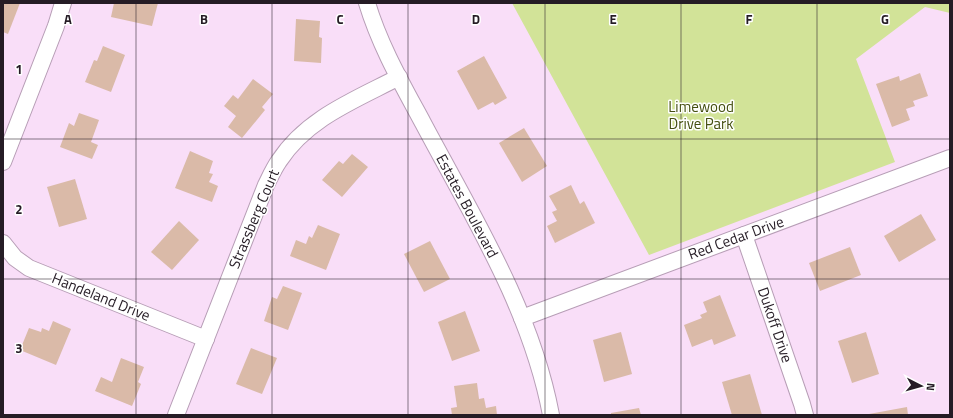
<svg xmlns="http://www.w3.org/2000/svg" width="953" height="418" font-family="'Titillium Web',sans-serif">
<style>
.green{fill:#d2e398}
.building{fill:#dabaa8}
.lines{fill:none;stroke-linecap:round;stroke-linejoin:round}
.minor-casing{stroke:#b79eb6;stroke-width:18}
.minor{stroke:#fff;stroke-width:16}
.grid{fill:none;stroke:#251c25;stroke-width:1;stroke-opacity:0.55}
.labels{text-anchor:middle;stroke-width:3;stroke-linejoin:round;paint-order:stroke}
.park-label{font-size:15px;fill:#455011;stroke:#fff}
.street-label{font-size:15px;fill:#251c25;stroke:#fff}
.grid-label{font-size:13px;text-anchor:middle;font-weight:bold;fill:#251c25;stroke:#fff;stroke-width:3;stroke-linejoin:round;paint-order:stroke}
</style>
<rect width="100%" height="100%" fill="#f9def8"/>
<polygon class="green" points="512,3 950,3 950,13 925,7 856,59 895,162 649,255"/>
<g class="building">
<polygon points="3,3 20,3 8,34 3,32"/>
<polygon points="114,3 158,3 152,26 111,17"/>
<polygon points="296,19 320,21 319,37 322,38 321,63 294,61"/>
<polygon points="103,46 125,55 111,92 85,82 94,60 97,61"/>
<polygon points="484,56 507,98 495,105 493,102 478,110 457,71"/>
<polygon points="920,73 928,96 913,101 915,106 906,109 910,120 892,127 876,84 899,76 900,81"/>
<polygon points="253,79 273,94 262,107 265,110 242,138 228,127 236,116 224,106 233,95 238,99"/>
<polygon points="79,113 99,120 91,142 98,145 92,159 60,147 69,123 74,126"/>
<polygon points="524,128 547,166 522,182 499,143"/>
<polygon points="190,151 213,161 209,173 213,174 209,182 218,186 212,202 175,188"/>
<polygon points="352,154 368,167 342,197 322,180 339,161 343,164"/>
<polygon points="75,179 87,219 59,227 47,187"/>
<polygon points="571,185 580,204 584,201 595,223 555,243 547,226 557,221 552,212 557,210 549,196"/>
<polygon points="921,214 936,240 899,262 884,236"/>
<polygon points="179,221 199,240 172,270 151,252"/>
<polygon points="318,225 340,234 326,270 290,256 296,240 306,244 309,236 312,238"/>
<polygon points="430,241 450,279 424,292 404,254"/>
<polygon points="850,247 861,275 820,291 809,263"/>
<polygon points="283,286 302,293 288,330 264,321 272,297 277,299"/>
<polygon points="720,295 736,336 714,345 712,339 692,347 684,325 702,318 700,315 707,312 703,302"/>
<polygon points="465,311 480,351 452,361 438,322"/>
<polygon points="53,321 71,329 56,365 20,350 29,328 41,332 42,328 49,331"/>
<polygon points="621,332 632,374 604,382 593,340"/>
<polygon points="866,332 879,374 852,383 838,341"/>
<polygon points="251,348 277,358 262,394 236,384"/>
<polygon points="121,358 144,367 138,382 141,384 132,406 95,391 101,377 112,382"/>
<polygon points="750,374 762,415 732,415 722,382"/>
<polygon points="477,383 479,399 484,398 486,408 496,406 497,415 452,415 451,408 457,407 454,386"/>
<polygon points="907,407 908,415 869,415 869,414"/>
<polygon points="639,408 641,415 611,415 611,413"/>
</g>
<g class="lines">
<g class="minor-casing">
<g id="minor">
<path d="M367 3C380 46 402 84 423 123 473 217 531 309 551 415"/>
<polyline points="3,162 56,26 63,3"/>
<polyline points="744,235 802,404 805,415"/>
<polyline points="3,243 15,258 29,268 206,339"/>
<polyline points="522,318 950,158"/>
<path d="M176 415 266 185C270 177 274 168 279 161 307 118 355 100 399 77"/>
</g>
</g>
<use href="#minor" class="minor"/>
</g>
<path class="grid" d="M136 3V415M272 3V415M408 3V415M545 3V415M681 3V415M817 3V415M3 139H950M3 279H950"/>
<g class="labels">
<g class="park-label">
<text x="701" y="112">Limewood<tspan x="701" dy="17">Drive Park</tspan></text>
</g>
<g class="street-label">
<text transform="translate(467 206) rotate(62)" y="5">Estates Boulevard</text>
<text transform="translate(254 219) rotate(-67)" y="5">Strassberg Court</text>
<text transform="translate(736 238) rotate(-20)" y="5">Red Cedar Drive</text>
<text transform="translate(101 297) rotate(22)" y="5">Handeland Drive</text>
<text transform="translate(775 325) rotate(71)" y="5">Dukoff Drive</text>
</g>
</g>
<g class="grid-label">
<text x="68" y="24">A</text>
<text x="204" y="24">B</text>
<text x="340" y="24">C</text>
<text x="476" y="24">D</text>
<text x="613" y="24">E</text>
<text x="749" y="24">F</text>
<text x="885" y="24">G</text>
<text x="19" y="74">1</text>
<text x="19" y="214">2</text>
<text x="19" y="353">3</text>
</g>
<rect width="953" height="418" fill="none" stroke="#251c25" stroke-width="8"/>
<g transform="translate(921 386) rotate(96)" stroke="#ffffff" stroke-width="3" paint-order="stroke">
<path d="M0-3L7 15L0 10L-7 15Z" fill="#251c25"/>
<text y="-6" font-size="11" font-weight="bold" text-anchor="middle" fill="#251c25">N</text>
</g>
</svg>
